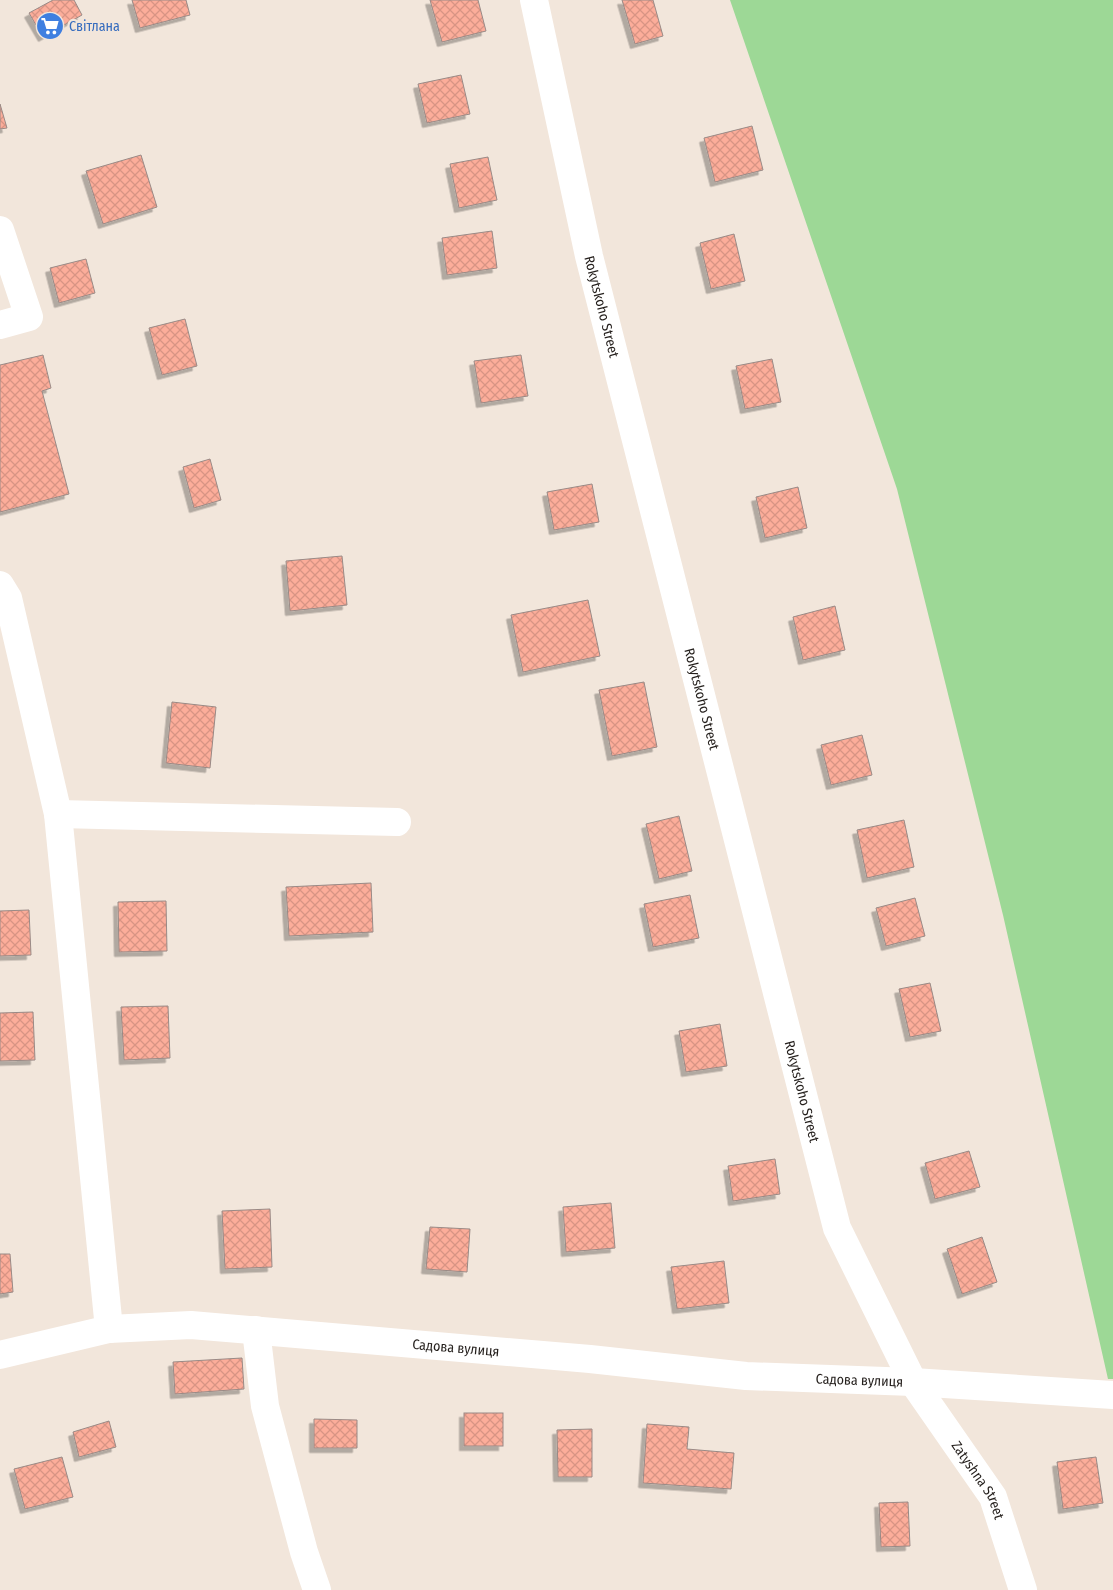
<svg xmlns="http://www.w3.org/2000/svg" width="1113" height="1590" font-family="'Fira Sans Condensed',sans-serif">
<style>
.green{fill:#9dd896}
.building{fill:url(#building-cross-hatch);stroke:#998a86;filter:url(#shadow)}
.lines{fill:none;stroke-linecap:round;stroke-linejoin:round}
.minor{stroke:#fff;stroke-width:28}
.labels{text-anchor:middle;stroke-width:4.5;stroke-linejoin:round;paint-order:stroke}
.shop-label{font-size:14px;fill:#366cbe;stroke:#f2e6db;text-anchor:start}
.street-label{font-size:14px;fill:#241f1c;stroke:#f2e6db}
</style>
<defs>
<pattern id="building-cross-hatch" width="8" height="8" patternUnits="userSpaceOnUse" patternTransform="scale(1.25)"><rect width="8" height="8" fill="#fcad9a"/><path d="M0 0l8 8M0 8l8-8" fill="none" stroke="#d89484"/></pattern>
<filter id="shadow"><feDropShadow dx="-4.5" dy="4.5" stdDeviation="0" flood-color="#0004"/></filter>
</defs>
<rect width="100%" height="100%" fill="#f2e6db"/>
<polygon class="green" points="730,0 1113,0 1113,1379 1108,1379 1003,915 897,489"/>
<g class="building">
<polygon points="53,0 74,0 82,15 43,37 29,13"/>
<polygon points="132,0 186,0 190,15 140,28"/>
<polygon points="430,0 478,0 486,31 442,42"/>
<polygon points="622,0 653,0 663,36 635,44"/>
<polygon points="461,75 470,114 427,123 418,84"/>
<polygon points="0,104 7,128 0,129"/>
<polygon points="752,126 763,170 715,182 704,138"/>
<polygon points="141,155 157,207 103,224 86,171"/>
<polygon points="488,157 497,200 459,208 450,164"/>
<polygon points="492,231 497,268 447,275 442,238"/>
<polygon points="734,234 745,281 711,289 700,243"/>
<polygon points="86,259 95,293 59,303 50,268"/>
<polygon points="185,319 197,366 162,375 149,328"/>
<polygon points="43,355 51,388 42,391 69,494 0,512 0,365"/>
<polygon points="521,355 528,396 481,403 474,361"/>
<polygon points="772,359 781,402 745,409 736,366"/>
<polygon points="210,459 221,500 194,508 183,467"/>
<polygon points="592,484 599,522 554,530 547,492"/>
<polygon points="798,487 807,528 765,538 756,497"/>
<polygon points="342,556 347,605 290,611 286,561"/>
<polygon points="588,600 600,656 523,672 511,615"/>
<polygon points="835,606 845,650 803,660 793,617"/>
<polygon points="644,682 657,747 612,756 599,690"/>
<polygon points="172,702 216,707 210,768 166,763"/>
<polygon points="862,735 872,775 831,785 821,745"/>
<polygon points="679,816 692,871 659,879 646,824"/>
<polygon points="904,820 914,867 867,878 857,830"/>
<polygon points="371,883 373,932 289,936 286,887"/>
<polygon points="690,895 699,938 653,947 644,904"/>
<polygon points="915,898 925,936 886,946 876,908"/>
<polygon points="166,901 167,951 119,952 118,902"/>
<polygon points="29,910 31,955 0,956 0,911"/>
<polygon points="930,983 941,1031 910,1037 899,989"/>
<polygon points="168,1006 170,1058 124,1060 121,1007"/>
<polygon points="33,1012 35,1060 0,1061 0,1013"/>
<polygon points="720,1024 727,1066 686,1072 679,1031"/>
<polygon points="969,1151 980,1187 935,1199 925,1163"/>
<polygon points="775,1159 780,1194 733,1201 728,1166"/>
<polygon points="611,1203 615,1248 566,1252 563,1207"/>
<polygon points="270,1209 272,1267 225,1269 222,1211"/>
<polygon points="430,1227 470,1229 467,1272 426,1269"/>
<polygon points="982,1237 997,1282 962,1294 947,1249"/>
<polygon points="0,1254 10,1254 13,1292 0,1294"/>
<polygon points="724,1261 729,1303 677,1309 671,1267"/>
<polygon points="242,1358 244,1389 175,1394 173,1362"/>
<rect x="464" y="1413" width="39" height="33"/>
<polygon points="314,1419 357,1420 357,1448 314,1448"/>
<polygon points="109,1421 116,1447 79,1457 73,1432"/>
<polygon points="647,1424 689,1427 687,1449 734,1453 731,1489 643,1483"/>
<polygon points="592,1429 592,1477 558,1477 557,1430"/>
<polygon points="62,1457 73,1497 25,1509 14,1469"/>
<polygon points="1096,1457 1103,1503 1063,1509 1057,1462"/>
<polygon points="908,1502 910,1546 881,1547 879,1503"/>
</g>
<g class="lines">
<g class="minor">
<path id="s1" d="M534 0 589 256 837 1228 913 1382 993 1497 1023 1590"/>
<polyline points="0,230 29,317 0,325"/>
<polyline points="0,585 8,598 58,814 109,1329"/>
<polyline points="58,814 397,822"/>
<polyline points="256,1330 265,1406 304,1552 317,1590"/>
<path id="s2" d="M0 1355 109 1329 191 1325 590 1359 746 1376 913 1382 1113 1395"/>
</g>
</g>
<defs>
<g id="supermarket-disc" transform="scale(1.4375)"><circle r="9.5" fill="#3f7fe0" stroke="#f2e6db"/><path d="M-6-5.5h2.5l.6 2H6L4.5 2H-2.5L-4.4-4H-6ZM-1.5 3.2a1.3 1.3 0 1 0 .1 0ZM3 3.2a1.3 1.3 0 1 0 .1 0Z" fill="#fff"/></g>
</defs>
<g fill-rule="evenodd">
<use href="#supermarket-disc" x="50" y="26"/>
</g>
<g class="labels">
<g class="shop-label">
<text x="69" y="31">Світлана</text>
</g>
<g class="street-label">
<text dy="5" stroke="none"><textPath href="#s1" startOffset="314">Rokytskoho Street</textPath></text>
<text dy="5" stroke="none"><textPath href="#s1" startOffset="719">Rokytskoho Street</textPath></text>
<text dy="5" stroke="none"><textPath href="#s1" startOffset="1124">Rokytskoho Street</textPath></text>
<text dy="5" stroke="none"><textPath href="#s2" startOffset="460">Садова вулиця</textPath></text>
<text dy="5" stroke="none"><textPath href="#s2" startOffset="865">Садова вулиця</textPath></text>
<text dy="5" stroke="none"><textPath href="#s1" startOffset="1555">Zatyshna Street</textPath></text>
</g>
</g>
</svg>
